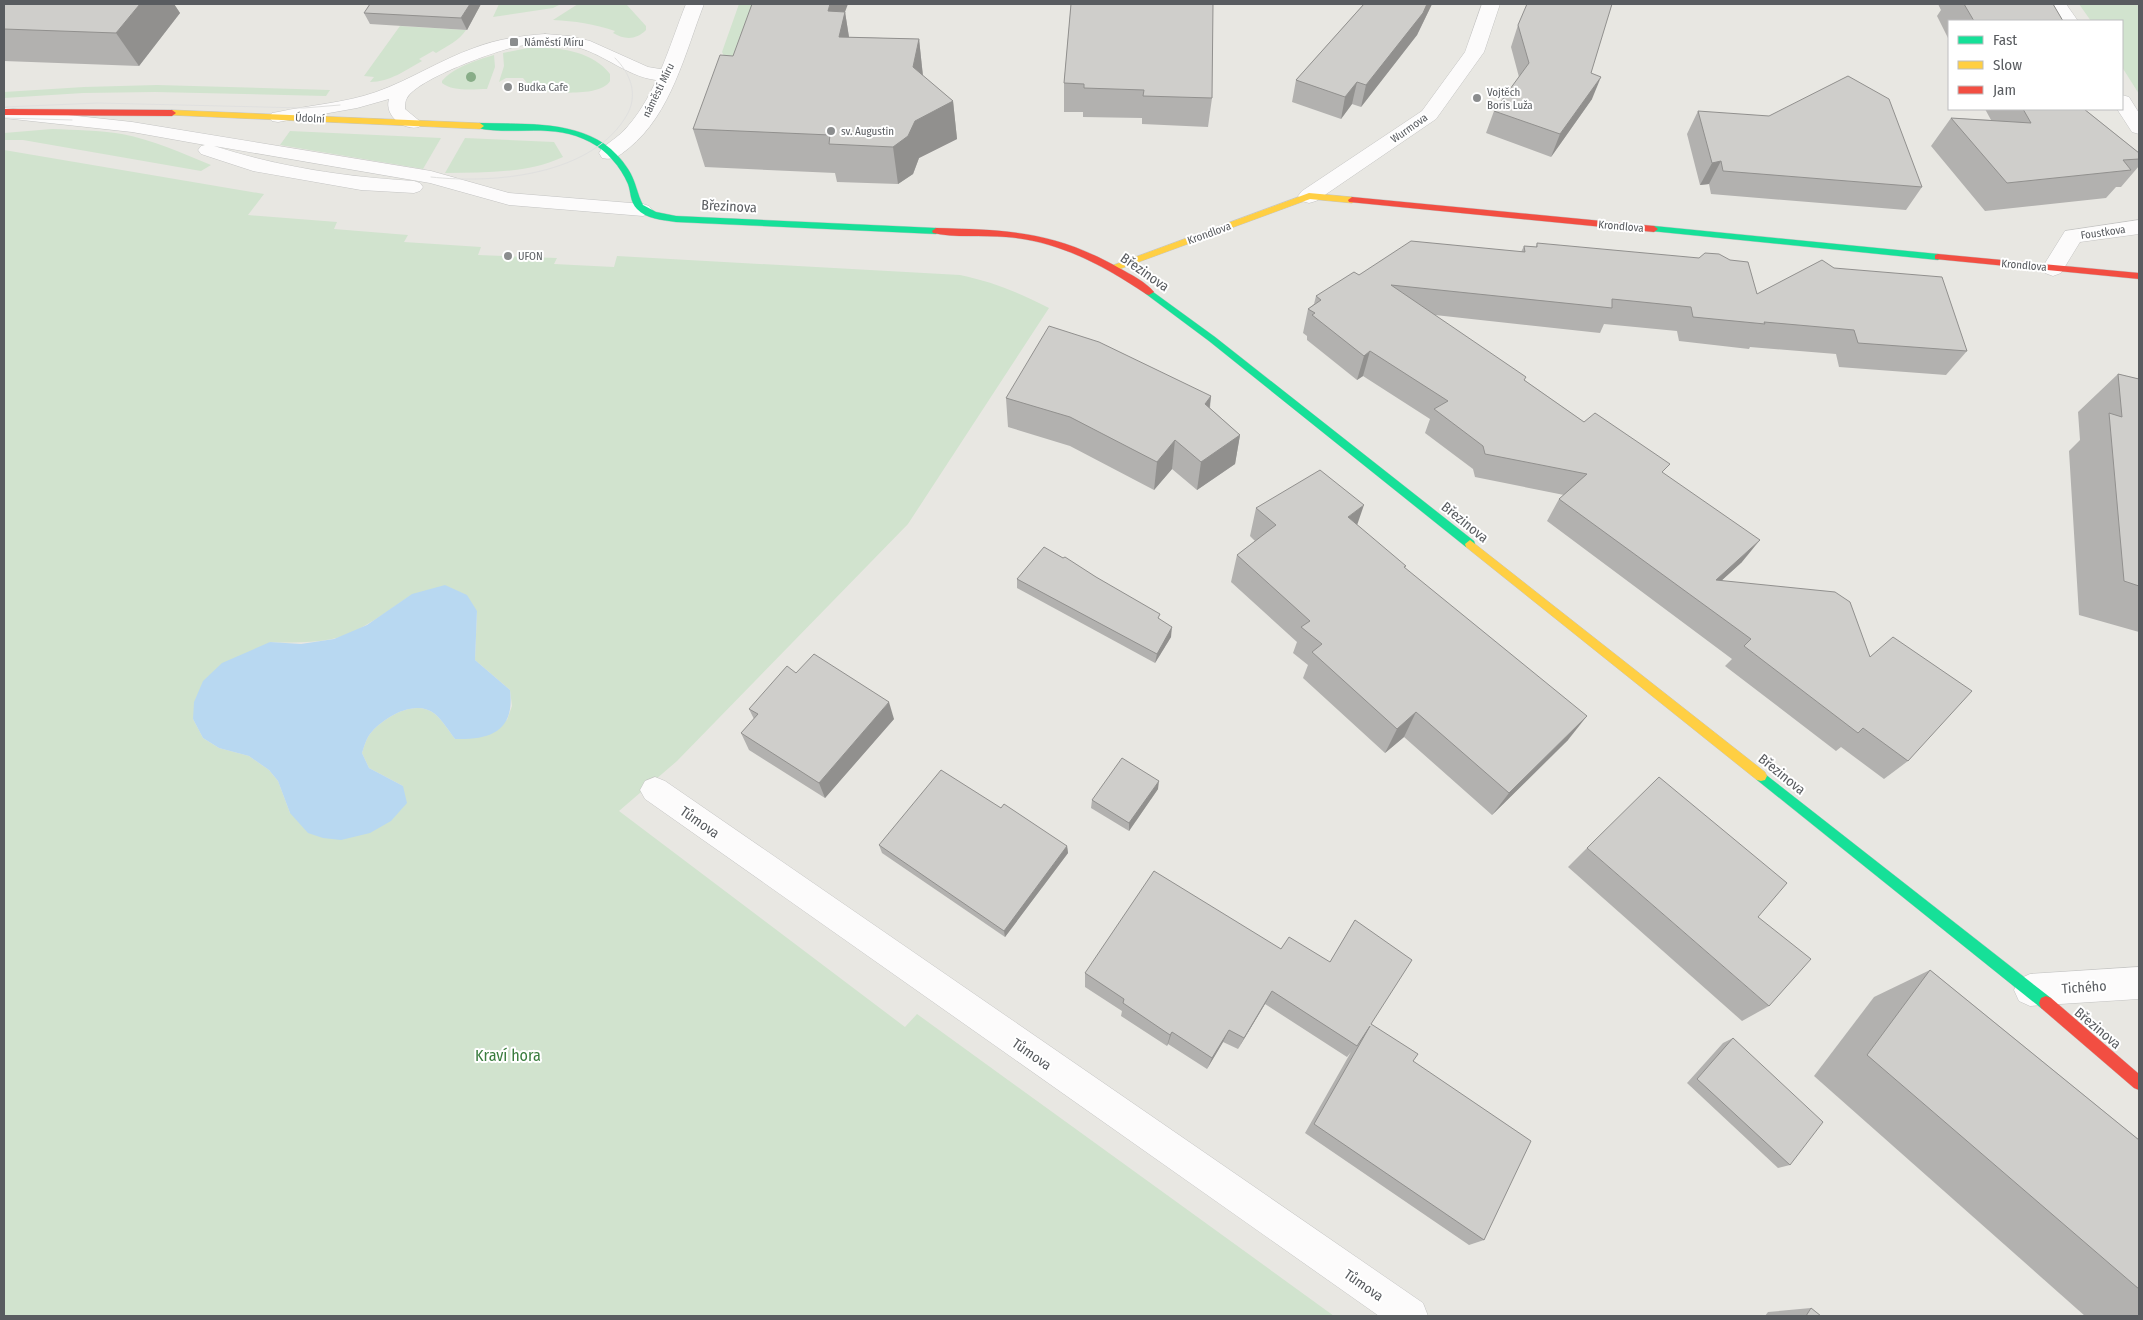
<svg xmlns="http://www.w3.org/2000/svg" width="2143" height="1320" font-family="'Fira Sans Condensed',sans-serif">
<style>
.green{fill:#d1e3ce;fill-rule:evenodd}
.water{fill:#b8d8f1}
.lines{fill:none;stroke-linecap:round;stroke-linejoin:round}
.lane-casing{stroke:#c4c4c3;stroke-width:1}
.street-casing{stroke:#c4c4c3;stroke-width:1}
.fast-casing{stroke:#c5c6c5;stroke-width:1}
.slow-casing{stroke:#c5c6c5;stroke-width:1}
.jam-casing{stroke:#c5c6c5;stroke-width:1}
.lane{fill:#fcfbfb;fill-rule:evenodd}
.street{fill:#fcfbfb;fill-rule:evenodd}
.fast{fill:#16e098;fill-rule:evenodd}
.slow{fill:#ffcf43;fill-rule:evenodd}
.jam{fill:#f24e42;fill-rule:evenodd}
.tram{stroke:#e0e0df;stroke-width:1}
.tree{fill:#88ad88}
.wall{fill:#b2b1af}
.shaded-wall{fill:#91908e}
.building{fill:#cfcecb;stroke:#91908e}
.poi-dot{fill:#8b8d8e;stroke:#fff;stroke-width:2}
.labels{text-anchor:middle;stroke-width:4;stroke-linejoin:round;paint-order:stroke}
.far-poi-label{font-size:11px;fill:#595c60;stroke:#fff;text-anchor:start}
.far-street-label{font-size:11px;fill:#595c60;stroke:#fff}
.street-label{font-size:14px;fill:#595c60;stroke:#fff}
.near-park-label{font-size:16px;fill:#3a7d3e;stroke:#fff}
</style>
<rect width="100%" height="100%" fill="#e8e7e2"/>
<g class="green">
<polygon points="499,4 561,4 553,8 493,17"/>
<path d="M578 4H626L646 26V30C636 40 625 40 613 33L615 31C594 24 575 21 553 20Z"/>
<polygon points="739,4 774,4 764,59 724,56 722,52"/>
<polygon points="2079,4 2139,4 2139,94 2122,67 2122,21 2091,21"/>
<path d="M400 26 466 30C459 41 447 46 436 53L433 51 419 59 422 61C406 70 390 82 370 82L374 77 364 76Z"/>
<path d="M528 48C557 47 591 50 610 74V81C599 99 545 91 525 90L528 84 523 78H506L499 82 504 66 503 53Z"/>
<path d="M494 55 495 67 487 89C474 89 453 92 442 83V81C454 67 477 60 494 55Z"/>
<polygon points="157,85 330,90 326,96 155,92 83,93 4,98 4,92 84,87"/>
<path d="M52 129C75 130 99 130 122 134 153 140 182 153 211 165L201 171 23 140H4V133Z"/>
<polygon points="290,131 441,138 423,169 280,145"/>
<path d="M465 138 554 142 563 157C527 174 484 172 445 173Z"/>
<path d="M4 150 264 194 248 215 337 222 334 229 408 235 404 242 481 247 478 255 557 258 554 264 614 267 617 256 960 275C993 282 1018 292 1049 308L908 524 677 761 619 811 905 1027 917 1014 1334 1316H4ZM413 594 477 611 475 660 510 690 512 706 507 720 455 739C449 731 443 721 435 714 415 698 383 718 370 734 366 739 364 747 362 753L369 768 403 786 290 813 278 781 269 770 249 756 219 748 203 738 193 719 270 642C291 643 311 643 332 639 361 633 388 610 413 594Z"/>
</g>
<path class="water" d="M445 585 467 595 477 611 475 660 510 690C515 731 491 740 455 739 449 731 443 721 435 714 415 698 383 718 370 734 366 739 364 747 362 753L369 768 403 786 407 803 391 821 370 833 341 840 323 838 308 833 290 813 278 781 269 770 249 756 219 748 203 738 193 719 194 702 203 681 222 663 270 642 301 644 334 639 367 625 412 594Z"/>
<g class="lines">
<g class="lane-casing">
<g id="lane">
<path d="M545 34 569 36 590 41 648 67 672 71 674 75 672 79C638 87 607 54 576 47 558 43 537 43 519 46 497 50 417 79 407 98 405 101 405 105 405 109L422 123 419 127C404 131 384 116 389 99L357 108 278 122 272 121 269 117 272 113 278 112C310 105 345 103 376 92 410 80 440 60 474 48 497 39 520 36 545 34Z"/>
<path d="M4 108 132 122 431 171 509 193 643 204 649 206 652 210 649 214 643 216 509 205 430 183 214 146C279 167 346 177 414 181L420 183 423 187 420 191 414 193 361 190 253 171 201 154 198 150 201 146 205 145 132 132 4 118Z"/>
</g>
</g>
<g class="street-casing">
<g id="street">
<path d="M686 4H704C685 53 671 114 629 148 620 155 614 161 602 158L599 153 602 148C611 141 621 135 628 126 657 93 670 44 686 4Z"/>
<polygon points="1482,4 1500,4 1484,52 1436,119 1316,201 1309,203 1302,201 1298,196 1302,191 1422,111 1465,52"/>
<polygon points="2048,4 2066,4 2078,21 2060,21"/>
<polygon points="2122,95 2129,97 2139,113 2139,134 2132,132 2117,109 2122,109"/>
<polygon points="2139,220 2139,234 2080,242 2061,273 2053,276 2045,273 2042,268 2065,231"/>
<polygon points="655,777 665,781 1423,1303 1428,1316 1379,1316 645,799 640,790 645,781"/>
<polygon points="2139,967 2139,999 2030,1006 2019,1001 2014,990 2019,979 2030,974"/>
</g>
</g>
<g class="fast-casing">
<g id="fast">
<path d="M480 123C533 125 596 118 628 169 636 181 637 194 643 205L656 212 676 216 936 228 940 231 936 234 676 222C663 220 646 219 637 209 630 202 631 192 628 184 621 167 606 150 590 142 553 122 515 136 477 128L476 126Z"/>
<polygon points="1654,226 1938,254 1942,257 1938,260 1651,231 1651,227"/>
<polygon points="1149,289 1215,337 1474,541 1475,544 1474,547 1466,547 1209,341 1146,294 1144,292"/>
<polygon points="1761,771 2051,998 2053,1003 2051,1008 2046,1010 2041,1008 1757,780 1755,776 1757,772"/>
</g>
</g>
<g class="slow-casing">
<g id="slow">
<polygon points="172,110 480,123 484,126 480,129 169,115 168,113"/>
<polygon points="1309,193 1352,197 1356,200 1352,203 1310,199 1117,270 1114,271 1109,268 1111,266"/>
<polygon points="1470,540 1765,772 1767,776 1765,780 1761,781 1757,780 1466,547 1465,544"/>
</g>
</g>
<g class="jam-casing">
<g id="jam">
<polygon points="4,109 172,110 176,113 172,116 4,115"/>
<polygon points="1352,197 1654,226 1658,229 1654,232 1349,202 1348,200"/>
<path d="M936 228C1008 230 1054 231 1119 268 1130 274 1146 282 1154 292L1149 295 1146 294C1103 265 1058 241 1006 237 983 235 954 238 933 233L932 231Z"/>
<polygon points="1938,254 2139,273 2139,279 1935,259 1935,255"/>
<polygon points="2046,996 2051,998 2139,1074 2139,1090 2134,1088 2041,1008 2039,1003 2041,998"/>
</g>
</g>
<use href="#lane" class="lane"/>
<use href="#street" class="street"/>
<use href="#fast" class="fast"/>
<use href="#slow" class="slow"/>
<use href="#jam" class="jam"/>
<g class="tram">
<polyline points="4,107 98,103 304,108 340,105"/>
<polyline points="4,118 72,120"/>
<path d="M431 177C493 184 594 176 628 113 638 93 630 73 615 58"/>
</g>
</g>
<circle class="tree" cx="471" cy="77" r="5"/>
<g class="wall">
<polygon points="4,4 174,4 180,13 139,66 4,61"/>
<polygon points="481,4 467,30 370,24 364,13"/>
<polygon points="1071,4 1212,98 1208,127 1142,124 1142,118 1083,117 1083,112 1064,112 1064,83"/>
<polygon points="1364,4 1432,4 1417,35 1361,107 1352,104 1341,119 1292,102 1296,80"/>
<polygon points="1938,4 2053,4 2063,21 1949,21 1949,40 1937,16 1941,10"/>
<polygon points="845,12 849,37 919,39 923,76 953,101 957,139 919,158 913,174 898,184 837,182 835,173 705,167 693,129 733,56"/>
<polygon points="1518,25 1591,73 1592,99 1551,157 1486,133 1494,111 1519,77 1511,47"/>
<polygon points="1985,109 2084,109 2139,153 2139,166 2121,187 2116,187 2106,198 1985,211 1931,146 1951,118 1991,120"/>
<polygon points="1698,111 1922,187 1906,210 1711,194 1709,184 1700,185 1687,134"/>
<polygon points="1537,243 1757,294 1967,351 1946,375 1839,367 1836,354 1750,347 1749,349 1679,341 1677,331 1604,324 1600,333 1435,315 1524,380 1584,422 1664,474 1742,562 1722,580 1908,761 1884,779 1841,747 1836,751 1725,666 1732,659 1547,521 1559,499 1564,495 1475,477 1473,469 1425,433 1430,419 1363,376 1357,380 1307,340 1307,336 1303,333 1308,309 1314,304 1316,296 1359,275 1521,252 1524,246 1536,247"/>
<polygon points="2118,374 2139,379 2139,632 2079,615 2069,451 2080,440 2078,412"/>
<polygon points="1211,396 1210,408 1240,435 1235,464 1197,490 1172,469 1154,490 1070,446 1008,427 1006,398"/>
<polygon points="1256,508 1357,525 1405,568 1568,740 1492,815 1404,737 1385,753 1303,678 1308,665 1293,653 1297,642 1231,582 1237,555 1255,541 1250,536"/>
<polygon points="1017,579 1160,619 1171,637 1155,663 1017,588"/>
<polygon points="796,673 894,719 825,798 749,750 741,733 754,719 749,709"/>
<polygon points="1158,789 1129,831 1091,808 1092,800"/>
<polygon points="1001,808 1067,846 1068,853 1005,937 882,853 879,845"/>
<polygon points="1587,848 1769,1006 1742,1021 1568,867"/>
<polygon points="1355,920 1371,1024 1413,1061 1484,1240 1469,1245 1305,1133 1351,1052 1347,1057 1265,1004 1238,1049 1223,1042 1207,1069 1168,1044 1167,1046 1121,1016 1122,1011 1085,987 1085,973 1330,962"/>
<polygon points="1930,970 2139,1140 2139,1316 2085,1316 1814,1076 1874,997"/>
<polygon points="1733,1038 1790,1165 1778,1168 1687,1083 1723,1043"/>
<polygon points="1811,1308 1821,1316 1765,1316 1768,1312"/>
</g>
<g class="shaded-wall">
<polygon points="140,4 174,4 180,13 139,66 116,33"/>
<polygon points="470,4 481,4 467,30 461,18"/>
<polygon points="830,4 848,4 845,12 851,50 845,75 828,11"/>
<polygon points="1427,4 1432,4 1417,35 1361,107 1366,85"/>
<polygon points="919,39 923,77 913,67"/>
<polygon points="1601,77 1592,99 1551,157 1560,134"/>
<polygon points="1357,82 1352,104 1341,119 1345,97"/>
<polygon points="953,101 957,139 919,158 913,174 898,184 893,147 915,121"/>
<polygon points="1721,161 1709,184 1700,185 1712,163"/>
<polygon points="1370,351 1363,376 1357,380 1364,356"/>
<polygon points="1211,396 1207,426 1205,404"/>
<polygon points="1240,435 1235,464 1197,490 1201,462"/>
<polygon points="1175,440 1172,469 1154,490 1157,462"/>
<polygon points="1364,505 1354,534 1348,517"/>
<polygon points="1760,540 1742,562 1699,601 1716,580"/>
<polygon points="1172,627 1171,637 1155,663 1157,654"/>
<polygon points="889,702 894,719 825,798 819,783"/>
<polygon points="1416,712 1404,737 1385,753 1397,729"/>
<polygon points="1587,716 1568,740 1492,815 1509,793"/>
<polygon points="1159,781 1158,789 1129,831 1129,823"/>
<polygon points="1067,846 1068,853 1005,937 1004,931"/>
<polygon points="1272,991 1265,1004 1238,1049 1244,1038"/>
<polygon points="1229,1030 1223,1042 1207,1069 1212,1058"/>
<polygon points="1172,1032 1168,1044 1167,1046 1170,1035"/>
</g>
<g class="building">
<polygon points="4,4 140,4 116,33 4,29"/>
<polygon points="370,4 470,4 461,18 364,13"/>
<polygon points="752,4 830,4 828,11 845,12 839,37 919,39 913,67 953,101 915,121 908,136 893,147 829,144 830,135 693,129 720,55 733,56"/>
<polygon points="1071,4 1213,4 1212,98 1143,96 1144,90 1084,88 1084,84 1064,83"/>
<polygon points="1364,4 1427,4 1423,13 1366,85 1357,82 1345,97 1296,80"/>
<polygon points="1527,4 1612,4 1591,73 1601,77 1560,134 1494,111 1529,63 1518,25"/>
<polygon points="1964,4 2053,4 2063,21 1974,21"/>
<polygon points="1848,76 1889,99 1922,187 1723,171 1721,161 1712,163 1698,111 1769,116"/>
<polygon points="2023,109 2084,109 2139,153 2139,159 2123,160 2131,170 2007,183 1951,118 2031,123"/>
<polygon points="1411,241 1525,252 1524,246 1537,247 1537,243 1699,258 1705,253 1719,254 1730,260 1748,262 1757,294 1822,260 1834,268 1942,277 1967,351 1858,343 1854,330 1764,322 1765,324 1693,317 1691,307 1612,299 1612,308 1391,285 1526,377 1524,380 1584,422 1595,413 1670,464 1662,472 1760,540 1716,580 1835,592 1850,602 1870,657 1893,637 1972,691 1908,761 1863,728 1858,733 1744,646 1751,639 1559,499 1587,474 1485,454 1483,446 1434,409 1448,401 1370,351 1364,356 1312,315 1315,313 1308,309 1321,300 1316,296 1354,272 1359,275"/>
<polygon points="1049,326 1099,342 1211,396 1205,404 1240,435 1201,462 1175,440 1157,462 1070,417 1006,398"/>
<polygon points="2118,374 2139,379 2139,586 2124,581 2109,413 2122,417"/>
<polygon points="1320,470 1364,505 1348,517 1406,566 1404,567 1587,716 1509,793 1416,712 1397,729 1312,652 1322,644 1301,627 1310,621 1237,555 1276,525 1256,508"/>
<polygon points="1044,547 1063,558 1065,557 1096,577 1160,614 1158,618 1172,627 1157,654 1017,579"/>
<polygon points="814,654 889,702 819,783 741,733 758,714 749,709 787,666 796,673"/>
<polygon points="1122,758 1159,781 1129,823 1092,800"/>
<polygon points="941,770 1001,808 1004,804 1067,846 1004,931 879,845"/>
<polygon points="1659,777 1787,883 1758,917 1811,959 1769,1006 1587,848"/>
<polygon points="1154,871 1281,949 1289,937 1330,962 1355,920 1412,960 1371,1024 1418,1054 1413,1061 1531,1141 1484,1240 1314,1124 1370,1026 1357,1046 1272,991 1244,1038 1229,1030 1212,1058 1172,1032 1170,1035 1123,1003 1124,999 1085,973"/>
<polygon points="1930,970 2139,1140 2139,1289 1867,1055"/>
<polygon points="1733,1038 1823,1122 1790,1165 1697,1079"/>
<polygon points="1811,1308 1821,1316 1806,1316"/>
</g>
<g class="poi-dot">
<rect x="509" y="37" width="10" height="10" rx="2.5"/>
<circle cx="508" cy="87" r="5"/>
<circle cx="1477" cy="98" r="5"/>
<circle cx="831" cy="131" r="5"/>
<circle cx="508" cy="256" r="5"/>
</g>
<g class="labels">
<g class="far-poi-label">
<text x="524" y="46">Náměstí Míru</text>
<text x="518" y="91">Budka Cafe</text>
<text x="1487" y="96">Vojtěch<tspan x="1487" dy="13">Boris Luža</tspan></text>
<text x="841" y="135">sv. Augustin</text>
<text x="518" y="260">UFON</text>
</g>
<g class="far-street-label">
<text transform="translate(658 90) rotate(-64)" y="4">náměstí Míru</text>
<text transform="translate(310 118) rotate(3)" y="4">Údolní</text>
<text transform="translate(1409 128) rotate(-35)" y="4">Wurmova</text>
<text transform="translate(1621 226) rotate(5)" y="4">Krondlova</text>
<text transform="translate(2103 232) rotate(-8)" y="4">Foustkova</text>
<text transform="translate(1209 233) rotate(-20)" y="4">Krondlova</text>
<text transform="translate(2024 265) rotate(5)" y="4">Krondlova</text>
</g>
<g class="street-label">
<text transform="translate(729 206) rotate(3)" y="5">Březinova</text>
<text transform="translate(1145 272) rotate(35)" y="5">Březinova</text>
<text transform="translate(1465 522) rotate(39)" y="5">Březinova</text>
<text transform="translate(1782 774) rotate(39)" y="5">Březinova</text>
<text transform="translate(700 822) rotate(35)" y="5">Tůmova</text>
<text transform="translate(2084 987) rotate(-4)" y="5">Tichého</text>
<text transform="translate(2098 1028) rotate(40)" y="5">Březinova</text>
<text transform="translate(1032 1054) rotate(35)" y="5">Tůmova</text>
<text transform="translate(1364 1285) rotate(35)" y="5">Tůmova</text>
</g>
<g class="near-park-label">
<text x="508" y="1061">Kraví hora</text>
</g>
</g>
<rect width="2143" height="1320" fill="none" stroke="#595c60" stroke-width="10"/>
<rect x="1948" y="20" width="175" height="90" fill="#ffffff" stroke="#bdbebf"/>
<rect x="1958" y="36" width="25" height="8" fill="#16e098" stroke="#bdbebf"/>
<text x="1993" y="45" font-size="15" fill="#595c60">Fast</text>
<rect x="1958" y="61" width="25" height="8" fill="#ffcf43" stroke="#bdbebf"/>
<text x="1993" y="70" font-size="15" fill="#595c60">Slow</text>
<rect x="1958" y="86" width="25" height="8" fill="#f24e42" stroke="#bdbebf"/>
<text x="1993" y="95" font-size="15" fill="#595c60">Jam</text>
</svg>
